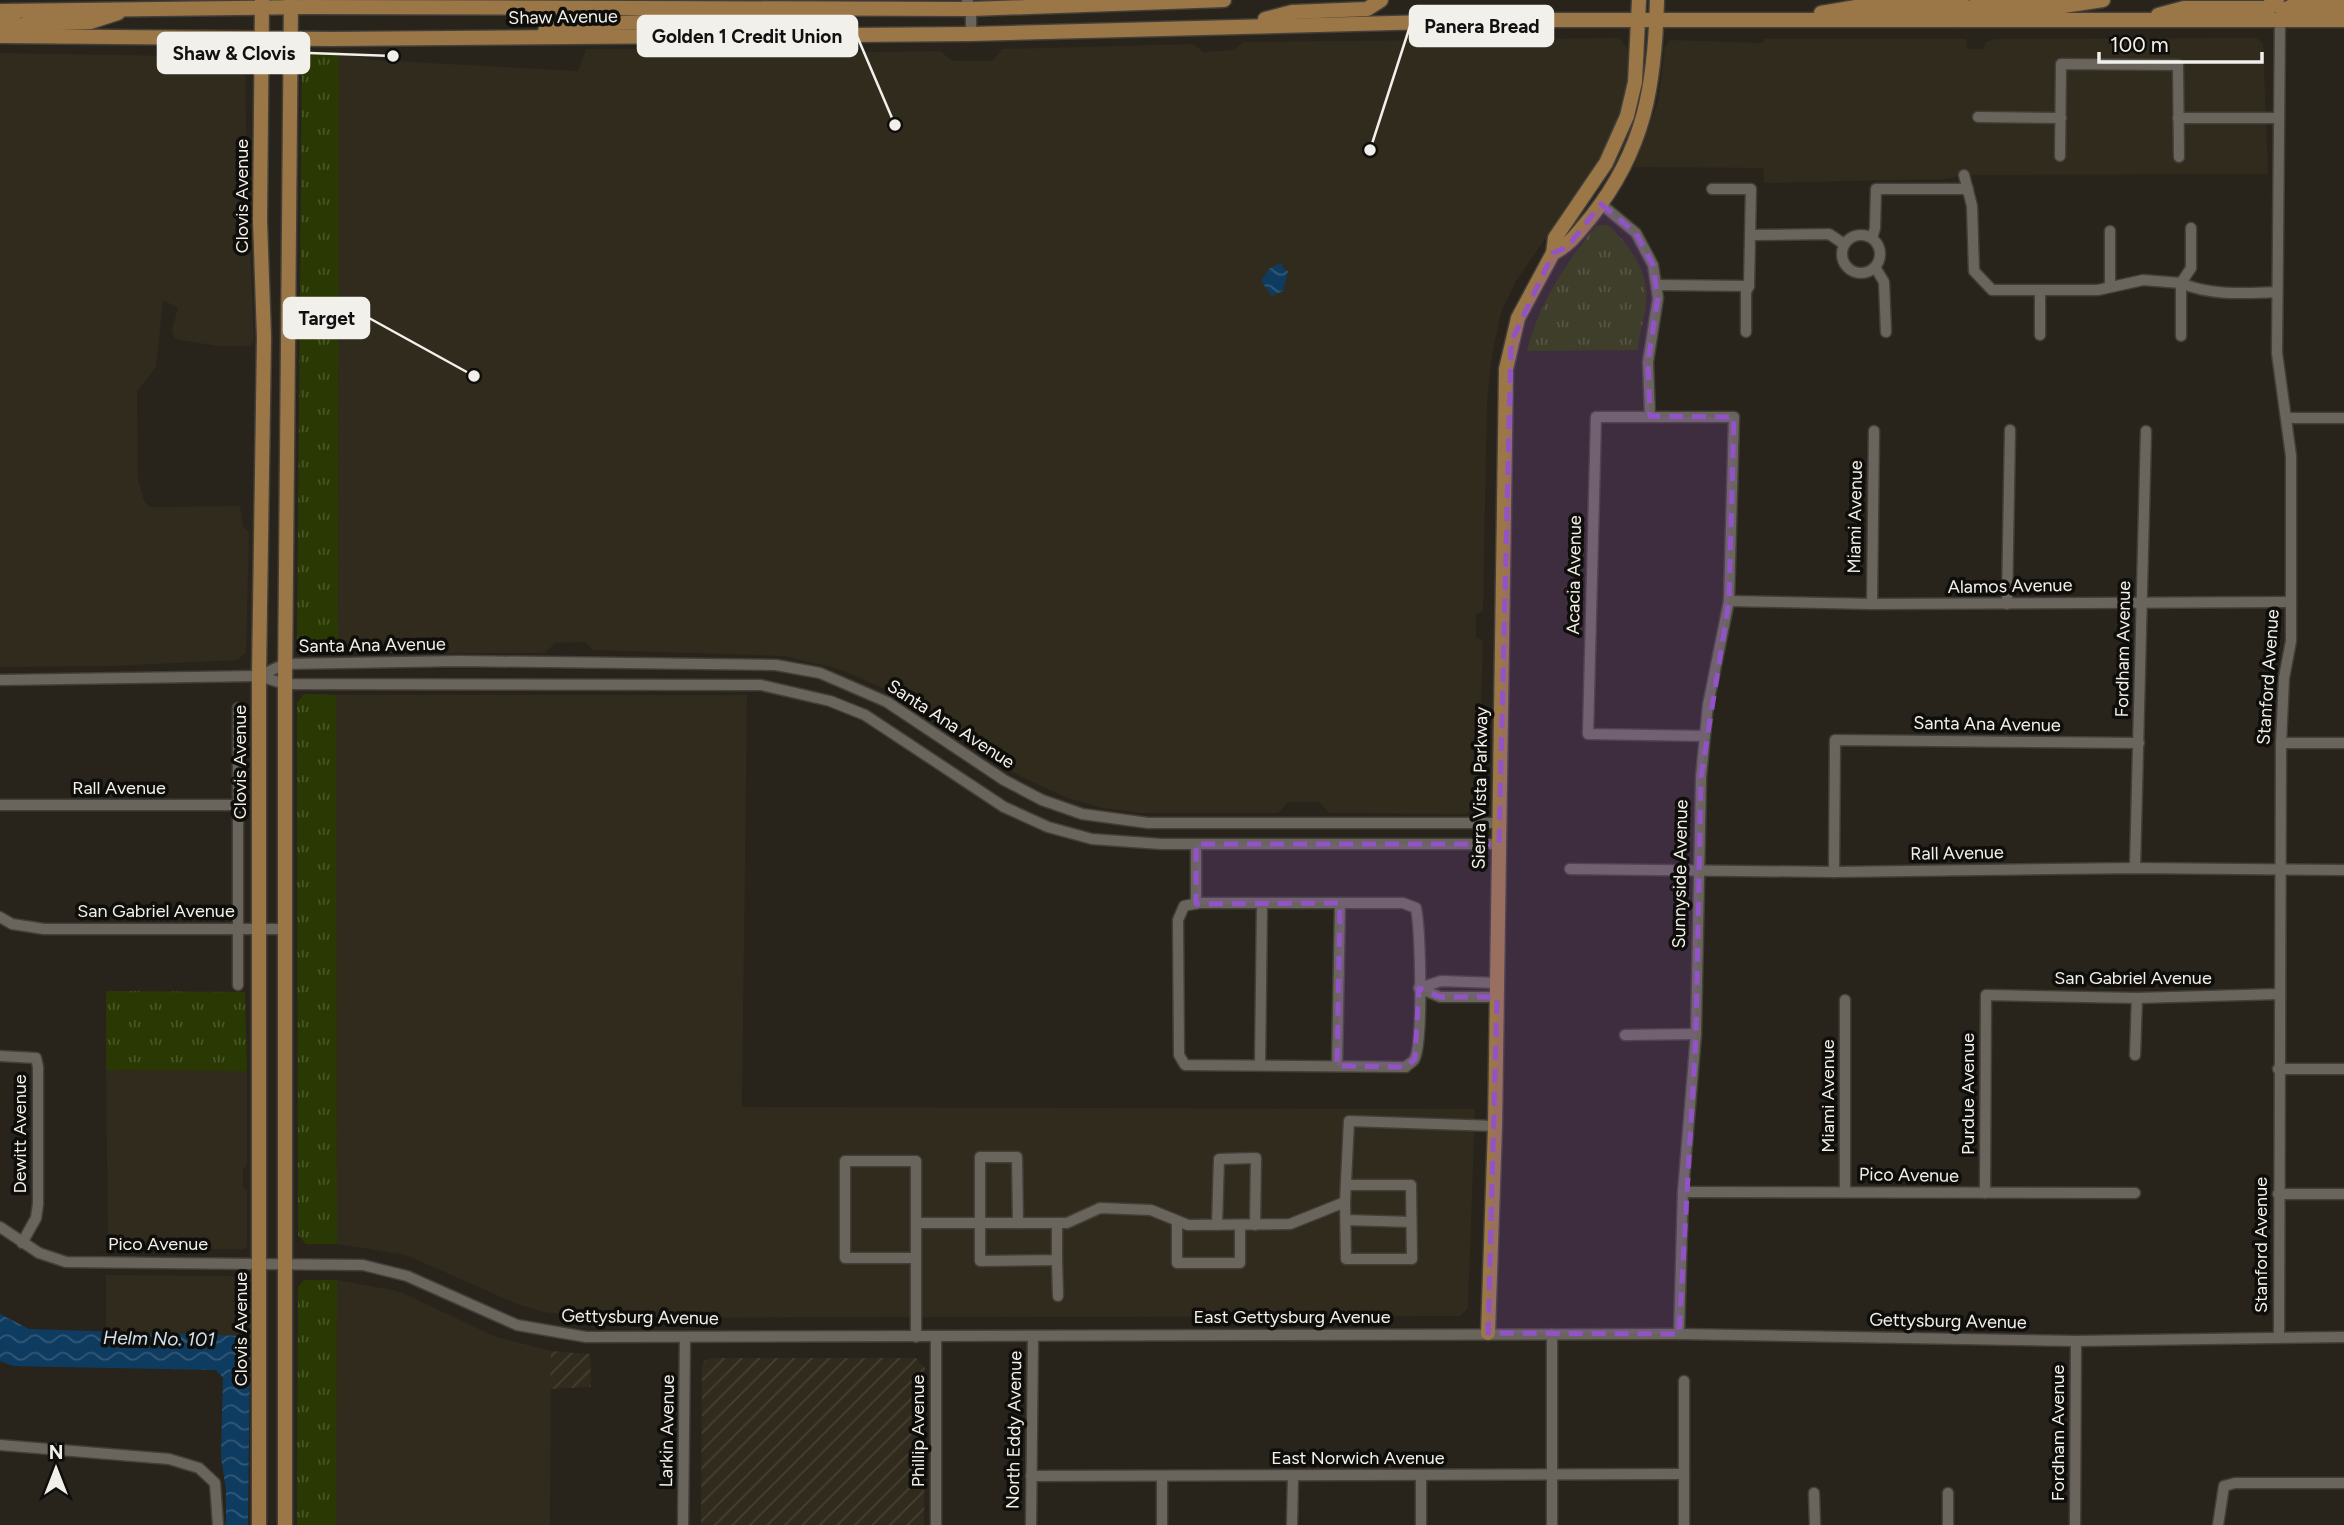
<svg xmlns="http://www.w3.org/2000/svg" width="2344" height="1525" font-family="Figtree,sans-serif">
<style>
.built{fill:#312b1d}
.industrial{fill:url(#industrial-furrows)}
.grass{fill:url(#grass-tufts)}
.water{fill:url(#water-waves)}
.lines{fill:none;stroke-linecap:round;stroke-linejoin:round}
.minor-casing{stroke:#423f38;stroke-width:13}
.major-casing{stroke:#423f38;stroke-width:17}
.minor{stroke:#6a655c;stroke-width:10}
.major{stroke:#9b7647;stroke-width:14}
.marked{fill:#9353c8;fill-opacity:0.2;stroke:#9353c8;stroke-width:5;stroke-dasharray:14 9;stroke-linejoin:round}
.labels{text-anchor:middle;stroke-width:7;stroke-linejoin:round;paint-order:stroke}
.street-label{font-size:18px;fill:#f2f0ea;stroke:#0f0e0a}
.water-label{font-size:19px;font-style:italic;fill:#d2e1f0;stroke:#0f0e0a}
.leader{fill:none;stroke:#f2f0ea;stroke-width:2.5}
.callout-dot{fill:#f2f0ea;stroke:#0f0e0a;stroke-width:2.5}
.callout{fill:#f2f0ea;stroke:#f2f0ea;stroke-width:2.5}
.callout-label{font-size:19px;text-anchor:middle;font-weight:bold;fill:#111}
</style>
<defs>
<pattern id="industrial-furrows" width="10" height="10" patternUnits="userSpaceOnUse" patternTransform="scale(1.75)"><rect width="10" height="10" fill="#312b1d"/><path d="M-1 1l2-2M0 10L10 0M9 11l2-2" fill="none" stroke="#454033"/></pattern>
<pattern id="grass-tufts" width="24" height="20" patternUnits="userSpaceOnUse" patternTransform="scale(1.75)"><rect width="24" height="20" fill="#2a3903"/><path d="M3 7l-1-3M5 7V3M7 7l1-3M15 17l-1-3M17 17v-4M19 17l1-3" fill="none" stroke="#495628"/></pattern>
<pattern id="water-waves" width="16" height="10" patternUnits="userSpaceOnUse" patternTransform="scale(1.75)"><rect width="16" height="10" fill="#0e3c60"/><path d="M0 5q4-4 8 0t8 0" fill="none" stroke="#325877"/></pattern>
</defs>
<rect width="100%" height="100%" fill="#28241c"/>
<g class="built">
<polygon points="1619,38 1627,48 1629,65 1625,94 1611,136 1593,170 1516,281 1501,312 1492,356 1487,401 1483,611 1476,615 1476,637 1483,641 1478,802 1466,814 1329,813 1319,802 1288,802 1278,813 1140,813 1103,808 1067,798 1020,776 937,722 934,715 900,688 887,690 839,669 784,656 594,650 584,642 555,643 545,653 338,653 339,52 372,60 578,71 586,49 652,49 668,55 940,51 953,61 992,61 1002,49 1193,44 1203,52 1234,50 1243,42"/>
<polygon points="2256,38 2263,43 2268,174 1968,175 1944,179 1764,183 1763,168 1634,167 1658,102 1665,47 1670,40 1763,43 1764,39 1966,39 1967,49 1983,49 1986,42 1993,39"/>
<polygon points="0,53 238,57 245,63 247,168 243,173 244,193 248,197 254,341 250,346 219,346 179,340 174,337 172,330 178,308 163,300 156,367 137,391 138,480 144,501 150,507 240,506 243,527 249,532 246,652 238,660 109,666 0,667"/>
<polygon points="336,695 747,695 742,1107 1475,1109 1468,1308 1460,1316 588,1318 544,1312 517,1304 406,1255 337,1244"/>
<polygon points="106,1070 247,1071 247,1165 243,1169 243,1187 247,1191 247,1246 244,1249 108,1249"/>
<polygon points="106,1275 243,1276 246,1279 246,1336 106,1333"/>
<polygon points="337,1280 398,1291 494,1336 551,1351 550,1525 336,1525"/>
</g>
<g class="industrial">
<polygon points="551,1351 590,1354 591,1387 550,1389"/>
<polygon points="916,1358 925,1368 924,1525 701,1525 702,1368 704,1361 711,1358"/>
</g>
<g class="grass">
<polygon points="312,52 339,52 338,653 304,653 297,645 302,61"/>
<path d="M1608 225C1633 248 1652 276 1645 312 1643 325 1638 336 1638 350L1527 351C1539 303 1565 264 1596 226Z"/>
<polygon points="304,694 336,695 337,1244 306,1244 298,1235 297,703"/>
<polygon points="106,991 245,992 247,1071 106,1070"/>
<polygon points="304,1280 337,1280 336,1525 297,1525 298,1287"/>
</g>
<g class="water">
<polygon points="1282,263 1283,269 1288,271 1283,291 1272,296 1261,281 1270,268"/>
<polygon points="0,1314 29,1329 246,1336 250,1340 248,1525 226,1525 226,1490 221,1457 223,1378 216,1370 13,1366 0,1361"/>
</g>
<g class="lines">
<g class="minor-casing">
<g id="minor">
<polyline points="967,0 971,9 971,34"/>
<polyline points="1978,117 2061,118"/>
<polyline points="2178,118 2279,118"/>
<polyline points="2060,156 2061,64 2178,65 2179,157"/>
<polyline points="1964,175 1972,206 1974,271 1992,290 2098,290 2143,280 2181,283 2191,268 2191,228"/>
<polyline points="1712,189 1751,189 1749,286"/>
<polyline points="1601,204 1636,233 1653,265 1658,298 1648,362 1650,416"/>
<polyline points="2110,231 2110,286"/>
<circle cx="1861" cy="254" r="19"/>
<polyline points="1751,235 1829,234 1844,244"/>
<polyline points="1872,238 1875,228 1876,189 1968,189"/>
<polyline points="1875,267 1884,282 1886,332"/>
<polyline points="1657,285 1749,286 1746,292 1746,332"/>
<polyline points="2040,335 2040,290"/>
<path d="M2181 336V283C2211 296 2244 293 2277 292"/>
<polyline points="2287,418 2344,418"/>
<polyline points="1729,601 1872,604 2291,602"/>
<polyline points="1872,604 1874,431"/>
<polyline points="2007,604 2010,430"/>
<polyline points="259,676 285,664 459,661 776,665 820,673 887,702 1004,780 1042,800 1082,814 1148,823 1499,823"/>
<polyline points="0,680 259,676 285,684 761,685 830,701 865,715 1004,807 1048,827 1092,839 1161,844 1499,844"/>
<polyline points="238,708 238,985"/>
<polyline points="2281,743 2344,743"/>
<polyline points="0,805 237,805"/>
<polyline points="1196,844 1196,904"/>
<polyline points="2135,868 2146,431"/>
<polyline points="1570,869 1834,872 2135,868 2344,870"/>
<polyline points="1834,872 1835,740 2139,743"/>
<path d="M1199 903H1403L1416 908C1420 929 1424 1044 1414 1060 1412 1063 1408 1064 1406 1067L1185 1065 1179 1055 1178 920 1184 906Z"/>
<polyline points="0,917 12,924 44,929 286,929"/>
<polyline points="1419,988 1440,997 1497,997"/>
<polyline points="1419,988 1441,981 1497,983"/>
<polyline points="1845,1000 1845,1192"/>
<polyline points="1625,1035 1696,1034"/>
<polyline points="2135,1055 2137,998"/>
<polyline points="0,1056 36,1058 38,1067 38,1204 36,1218 22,1243"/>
<polyline points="1260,1065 1262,903"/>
<polyline points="1337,1066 1340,903"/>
<polyline points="2278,1069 2344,1069"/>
<polyline points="1683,1192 2135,1193"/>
<polyline points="1985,1193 1986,995 2137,998 2280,994"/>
<polyline points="2278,1194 2344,1194"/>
<polyline points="1345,1202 1346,1259 1412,1259 1411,1185 1346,1185"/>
<polyline points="1346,1220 1411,1222"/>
<polyline points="1177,1221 1177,1263 1240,1263 1240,1225"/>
<polyline points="916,1223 916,1258"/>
<polyline points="1018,1223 1017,1157 980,1157 980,1261 1057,1260 1057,1223"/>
<polyline points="1217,1225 1219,1159 1256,1158 1255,1225"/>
<polyline points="0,1227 39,1253 66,1262 363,1265 407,1276 517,1325 586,1337 1679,1334 2076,1341 2344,1337"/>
<polyline points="1057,1260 1058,1296"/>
<polyline points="1552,1334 1552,1525"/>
<polyline points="1679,1334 1683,1192 1696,1034 1701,777 1708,705 1729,601 1734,417 1596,417 1588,734 1704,736"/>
<polyline points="916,1337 916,1258 845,1258 845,1161 916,1161 916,1223 1067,1223 1100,1208 1151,1210 1188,1225 1290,1224 1345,1202 1349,1121 1495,1126"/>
<polyline points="2279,1337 2281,743 2284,678 2291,641 2291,456 2277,353 2280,20"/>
<polyline points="1684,1381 1684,1525"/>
<polyline points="0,1445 169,1459 199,1468 215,1483 218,1525"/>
<polyline points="1031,1476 1684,1474"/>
<polyline points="1814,1493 1815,1525"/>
<polyline points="1948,1493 1948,1525"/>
<polyline points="683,1525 685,1337"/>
<polyline points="936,1525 936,1337"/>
<polyline points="1031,1525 1033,1336"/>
<polyline points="1162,1525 1162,1476"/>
<polyline points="1292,1525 1293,1476"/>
<polyline points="1421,1525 1421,1476"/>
<polyline points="2075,1525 2076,1341"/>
<polyline points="2218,1525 2224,1486 2235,1483 2344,1483"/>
</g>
</g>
<g class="major-casing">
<g id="major">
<polyline points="0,11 305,7 971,9 1224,0"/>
<polyline points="1821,13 1856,7 1951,7 1961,0"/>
<polyline points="2158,15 2184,8 2265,7 2273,6 2277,0"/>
<polyline points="1265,19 1292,12 1367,9 1381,0"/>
<polyline points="1954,20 1963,10 1971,7 2057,7 2103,0"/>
<polyline points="2280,20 2286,9 2292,6 2344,7"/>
<polyline points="0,25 11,22 15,11"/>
<polyline points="545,31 570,24 653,22 666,10"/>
<polyline points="0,36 331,39 971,34 1506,20 2344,20"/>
<polyline points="17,36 20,26 26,24 90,22 118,13"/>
<path d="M1553 253C1570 245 1579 231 1591 217 1645 149 1655 85 1657 0"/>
<polyline points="1488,1333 1495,1126 1506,369 1518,318 1553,253 1555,238 1606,163 1627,116 1635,82 1639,0"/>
<polyline points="259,1525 259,676 264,337 260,221 262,0"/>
<polyline points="285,1525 285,684 291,0"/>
</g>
</g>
<use href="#minor" class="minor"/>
<use href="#major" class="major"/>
</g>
<path class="marked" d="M1601 204 1636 233 1653 265 1658 298 1648 362 1650 416 1734 417 1729 601 1701 777 1696 1034 1679 1334 1488 1333 1497 997H1440L1419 988 1415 1059 1406 1067 1337 1066 1340 903 1196 904V844H1499L1511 342 1553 253 1567 247Z"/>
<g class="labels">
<g class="street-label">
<text transform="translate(563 17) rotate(-1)" y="6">Shaw Avenue</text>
<text transform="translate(242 196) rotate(-90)" y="6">Clovis Avenue</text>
<text transform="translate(1855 517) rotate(-89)" y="6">Miami Avenue</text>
<text transform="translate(1574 575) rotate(-89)" y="6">Acacia Avenue</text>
<text transform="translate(2010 586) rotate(-1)" y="6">Alamos Avenue</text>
<text transform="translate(372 645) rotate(-1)" y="6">Santa Ana Avenue</text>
<text transform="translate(2123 649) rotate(-89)" y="6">Fordham Avenue</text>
<text transform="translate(2268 677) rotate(-86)" y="6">Stanford Avenue</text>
<text transform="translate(951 724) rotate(33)" y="6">Santa Ana Avenue</text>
<text transform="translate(1987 724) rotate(1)" y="6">Santa Ana Avenue</text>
<text transform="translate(240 762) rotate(-90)" y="6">Clovis Avenue</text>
<text x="119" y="794">Rall Avenue</text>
<text transform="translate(1480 788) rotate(-89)" y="6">Sierra Vista Parkway</text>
<text transform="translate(1957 853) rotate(-1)" y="6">Rall Avenue</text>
<text transform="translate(1680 874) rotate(-89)" y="6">Sunnyside Avenue</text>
<text x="156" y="917">San Gabriel Avenue</text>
<text x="2133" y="984">San Gabriel Avenue</text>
<text transform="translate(1968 1094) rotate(-90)" y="6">Purdue Avenue</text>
<text transform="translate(1828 1096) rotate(-90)" y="6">Miami Avenue</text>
<text transform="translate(20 1134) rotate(-90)" y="6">Dewitt Avenue</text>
<text transform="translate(1909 1175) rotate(1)" y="6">Pico Avenue</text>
<text x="158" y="1250">Pico Avenue</text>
<text transform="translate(2261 1245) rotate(-90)" y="6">Stanford Avenue</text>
<text transform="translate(640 1317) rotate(1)" y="6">Gettysburg Avenue</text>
<text x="1292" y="1323">East Gettysburg Avenue</text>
<text transform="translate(1948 1321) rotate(1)" y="6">Gettysburg Avenue</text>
<text transform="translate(241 1329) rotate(-90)" y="6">Clovis Avenue</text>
<text transform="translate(1014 1430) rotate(-89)" y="6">North Eddy Avenue</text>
<text transform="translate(667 1431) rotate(-89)" y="6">Larkin Avenue</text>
<text transform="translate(918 1431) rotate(-90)" y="6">Phillip Avenue</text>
<text transform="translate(2058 1433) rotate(-90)" y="6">Fordham Avenue</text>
<text x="1358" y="1464">East Norwich Avenue</text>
</g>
<g class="water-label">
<text transform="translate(159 1338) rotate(1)" y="7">Helm No. 101</text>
</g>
</g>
<path class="leader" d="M1370 150L1410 26M895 125L857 36M393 56L309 53M474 376L369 318"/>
<g class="callout-dot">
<circle cx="1370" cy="150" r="7"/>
<circle cx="895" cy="125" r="7"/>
<circle cx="393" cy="56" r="7"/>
<circle cx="474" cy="376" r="7"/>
</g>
<g class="callout">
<rect x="1410" y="6" width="143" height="40" rx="7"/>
<rect x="638" y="16" width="219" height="40" rx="7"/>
<rect x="158" y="33" width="151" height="40" rx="7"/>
<rect x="284" y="298" width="85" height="40" rx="7"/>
</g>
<g class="callout-label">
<text x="1482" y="33">Panera Bread</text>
<text x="747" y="43">Golden 1 Credit Union</text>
<text x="234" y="60">Shaw &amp; Clovis</text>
<text x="327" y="325">Target</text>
</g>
<g transform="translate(56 1469)" stroke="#0f0e0a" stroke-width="5" paint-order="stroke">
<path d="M0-5L12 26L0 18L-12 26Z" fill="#f2f0ea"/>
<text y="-10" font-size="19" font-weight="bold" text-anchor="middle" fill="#f2f0ea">N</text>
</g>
<path d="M2099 52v10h163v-10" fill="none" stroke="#f2f0ea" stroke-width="3.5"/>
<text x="2110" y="52" font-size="21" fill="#f2f0ea" stroke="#0f0e0a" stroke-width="5" paint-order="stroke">100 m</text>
</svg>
